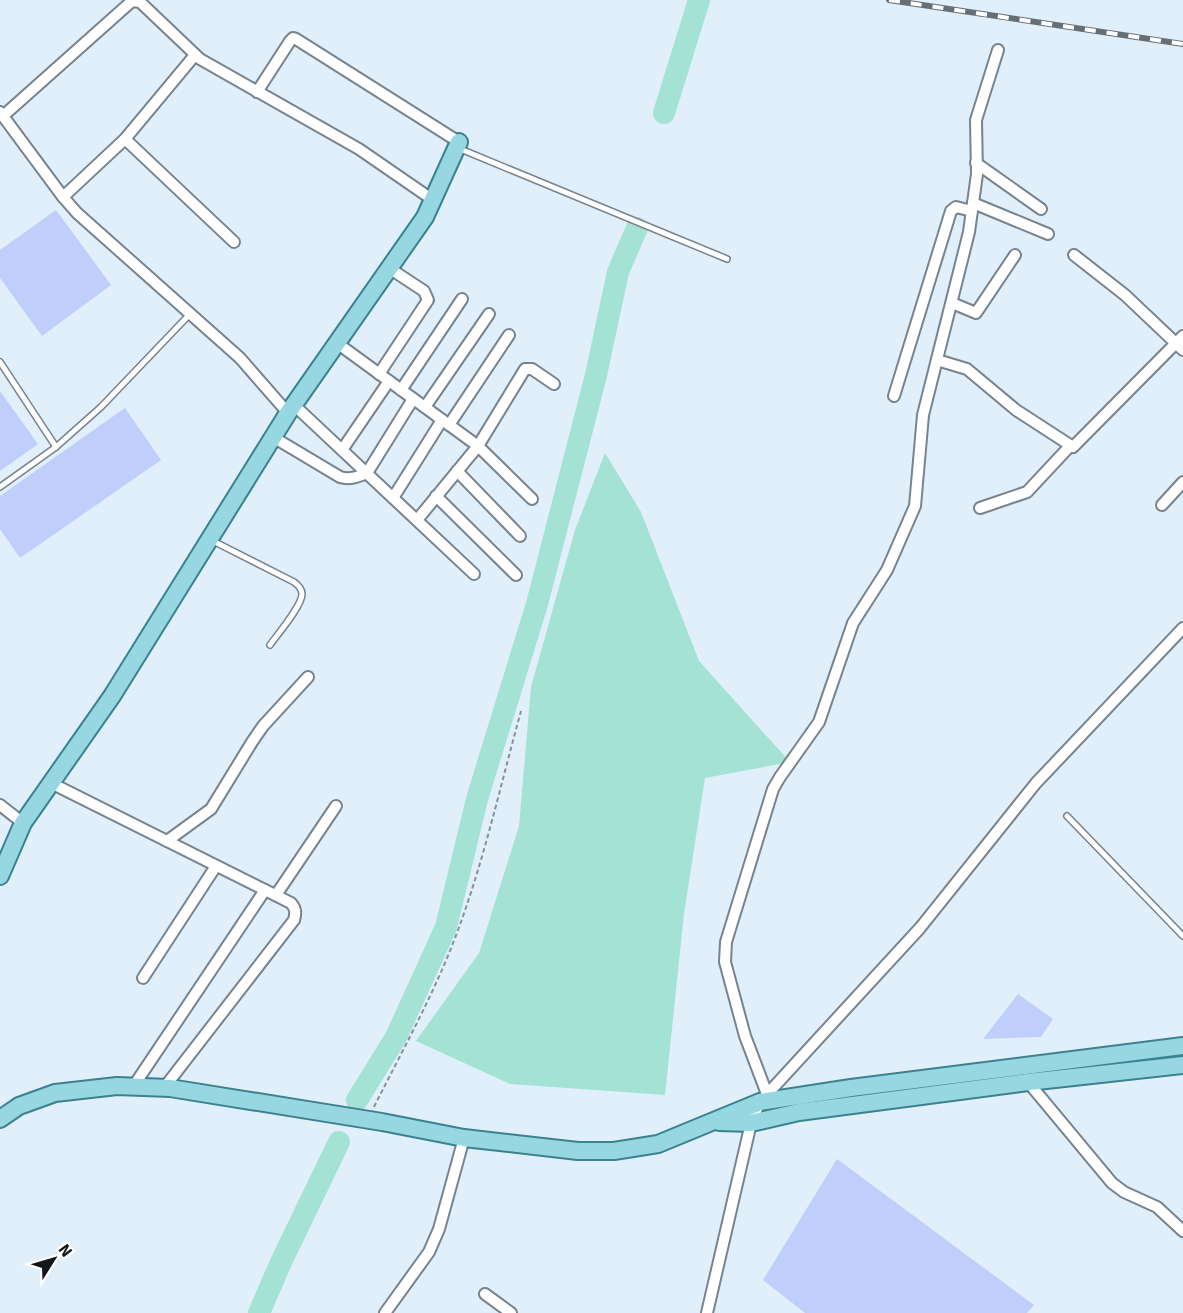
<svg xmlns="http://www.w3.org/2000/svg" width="1183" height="1313" font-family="Signika,sans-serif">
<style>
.water{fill:#a4e2d4}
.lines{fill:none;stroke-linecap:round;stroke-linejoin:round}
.river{stroke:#a4e2d4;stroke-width:22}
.building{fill:#c0cefc}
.lane-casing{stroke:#77838d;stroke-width:8}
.street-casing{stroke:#77838d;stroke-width:14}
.primary-casing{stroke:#3a828f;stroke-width:20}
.path{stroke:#869098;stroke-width:2;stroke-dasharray:4.5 3;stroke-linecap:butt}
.lane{stroke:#fff;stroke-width:5}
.street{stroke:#fff;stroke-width:10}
.primary{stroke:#96d7e2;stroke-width:16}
.rail-casing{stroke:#666f76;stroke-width:6}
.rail{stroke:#fff;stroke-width:4;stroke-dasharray:11;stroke-linecap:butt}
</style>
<rect width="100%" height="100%" fill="#e1effa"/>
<polygon class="water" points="605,453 641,512 699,661 790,762 705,778 684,914 665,1095 510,1084 416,1041 479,953 519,826 531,687 575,530"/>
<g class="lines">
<g class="river">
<polyline points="664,113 699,0"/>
<polyline points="357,1100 396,1037 446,927 477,799 537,604 596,375 618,272 637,228"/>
<polyline points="259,1313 281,1262 339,1142"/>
</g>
</g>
<g class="building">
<polygon points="56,210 111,285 42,336 0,278 0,250"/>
<polygon points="0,391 38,444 0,471"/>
<polygon points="125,408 161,460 20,558 0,529 0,496"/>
<polygon points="1018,994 1053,1019 1041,1037 983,1039"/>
<polygon points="837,1159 1034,1305 1027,1313 805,1313 763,1280"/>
</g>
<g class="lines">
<g class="lane-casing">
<g id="lane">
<polyline points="458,148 727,259"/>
<polyline points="0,362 56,447"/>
<polyline points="0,487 56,447 101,407 190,314"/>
<path d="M211 540 294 582C298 585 302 589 302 594 302 606 277 635 270 645"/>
<polyline points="1067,816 1183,936"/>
</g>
</g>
<g class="street-casing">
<g id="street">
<polyline points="257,92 290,41 293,38 296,39 459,142"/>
<polyline points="0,112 63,197 77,213 240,358 288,413"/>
<polyline points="3,116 132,1 140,2 200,59 359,149 433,200"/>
<polyline points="125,139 234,242"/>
<polyline points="976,163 1041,209"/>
<polyline points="63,197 125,139 195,55"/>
<polyline points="973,203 1048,234"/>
<polyline points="1074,255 1125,295 1183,350"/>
<polyline points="952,303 976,313 1015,255"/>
<polyline points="337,343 478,446 532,499"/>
<polyline points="937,360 967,369 1016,410 1073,447 1183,336"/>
<polyline points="379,374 428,300 424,291 389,268"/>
<polyline points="401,390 462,299"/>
<polyline points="894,396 951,211 956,207 972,211"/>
<polyline points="294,405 474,574"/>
<polyline points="425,407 489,314"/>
<polyline points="449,425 509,335"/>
<path d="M273 437 340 477C350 480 357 477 367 473L413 399"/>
<polyline points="342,450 389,381"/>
<polyline points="457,471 520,536"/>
<polyline points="436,496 516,575"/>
<polyline points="393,498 442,420"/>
<polyline points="1162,505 1183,482"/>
<polyline points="980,508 1027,492 1070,446"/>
<polyline points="417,520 478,446 525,369 532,369 554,384"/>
<path d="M51 783 291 903C296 909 296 913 294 920L164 1088"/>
<polyline points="0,805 23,823"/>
<polyline points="167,841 211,809 252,742 263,726 308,677"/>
<polyline points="276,895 336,806"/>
<polyline points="143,978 216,866"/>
<polyline points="1028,1082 1112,1183 1124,1192 1157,1207 1183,1231"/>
<polyline points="133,1087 265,890"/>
<polyline points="767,1094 745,1036 725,962 726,942 773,789 780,777 819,722 853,623 887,570 915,506 923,415 969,232 977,174 976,120 998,50"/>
<polyline points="485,1294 511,1313"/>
<polyline points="385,1313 429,1252 439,1229 464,1138"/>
<polyline points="707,1313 751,1123 760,1102 920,928 1036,783 1183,628"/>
</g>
</g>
<g class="primary-casing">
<g id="primary">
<polyline points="0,876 23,823 112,696 288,413 425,217 459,142"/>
<polyline points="0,1119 19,1106 55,1093 117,1086 170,1088 382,1122 464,1138 578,1151 614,1151 658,1144 760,1102 851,1088 1183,1046"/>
<polyline points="719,1122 751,1123 799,1112 1028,1082 1183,1065"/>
</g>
</g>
<path class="path" d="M374 1107C402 1051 433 996 455 938 483 865 500 787 521 711"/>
<use href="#lane" class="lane"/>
<use href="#street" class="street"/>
<use href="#primary" class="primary"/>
<g class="rail-casing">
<polyline id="rail" points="889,0 1183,44"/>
</g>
<use href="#rail" class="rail"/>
</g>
<g transform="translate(54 1259) rotate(53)" stroke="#ffffff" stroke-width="4.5" paint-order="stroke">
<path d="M0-4.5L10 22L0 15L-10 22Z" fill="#12171b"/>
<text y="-9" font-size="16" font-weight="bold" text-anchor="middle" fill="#12171b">N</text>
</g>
</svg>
